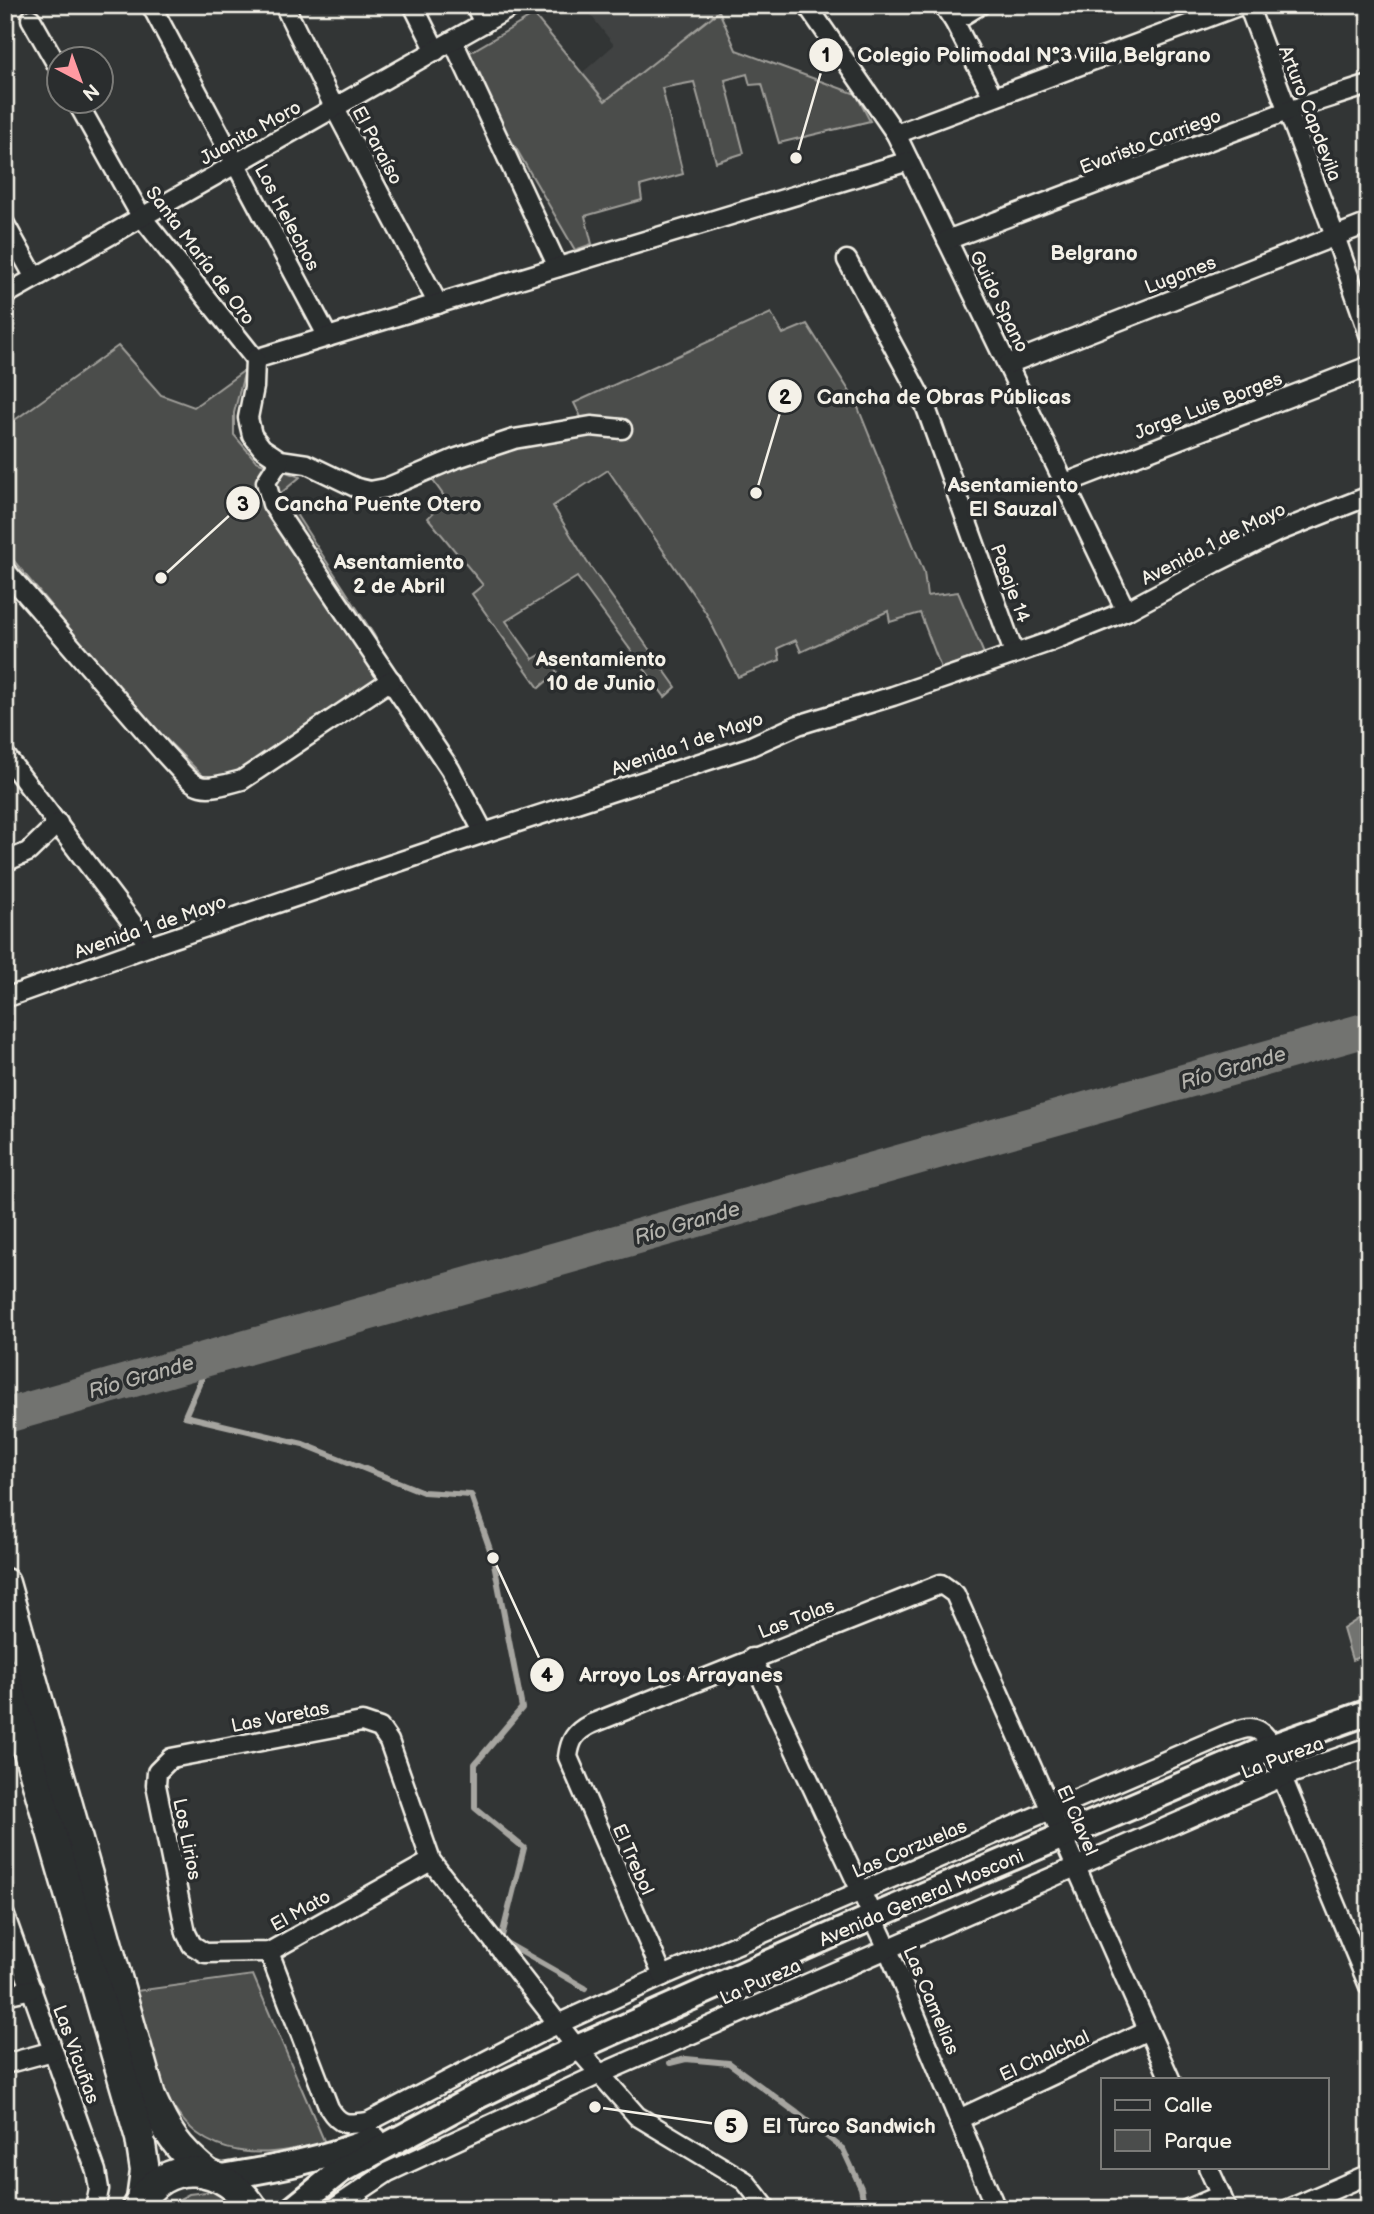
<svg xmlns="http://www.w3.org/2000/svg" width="1374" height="2214" font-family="'Balsamiq Sans',sans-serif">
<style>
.built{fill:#404242}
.green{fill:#4b4d4c;stroke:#a09f9a;stroke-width:2}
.water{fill:#727370;stroke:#a6a5a0;stroke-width:2}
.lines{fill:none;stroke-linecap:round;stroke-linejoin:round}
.stream{stroke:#a6a5a0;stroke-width:6}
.river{stroke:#727370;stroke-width:35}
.street-casing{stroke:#f4f1e8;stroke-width:23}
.secondary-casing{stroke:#f4f1e8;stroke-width:30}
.primary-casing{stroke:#f4f1e8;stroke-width:33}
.street{stroke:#2a2d2e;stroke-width:18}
.secondary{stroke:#2a2d2e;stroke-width:24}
.primary{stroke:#2a2d2e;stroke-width:28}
.labels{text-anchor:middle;stroke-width:7;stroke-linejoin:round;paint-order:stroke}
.street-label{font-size:19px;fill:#f4f1e8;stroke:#2a2d2e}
.neighbourhood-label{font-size:21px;font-weight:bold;fill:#f4f1e8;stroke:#2a2d2e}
.water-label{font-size:21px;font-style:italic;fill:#b3b2ac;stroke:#2a2d2e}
.leader{fill:none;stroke:#f4f1e8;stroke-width:2.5}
.callout-dot{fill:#f4f1e8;stroke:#2a2d2e;stroke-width:2.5}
.mark-label{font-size:21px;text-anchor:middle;font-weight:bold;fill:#111}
.callout-label{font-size:21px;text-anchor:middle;font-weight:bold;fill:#f4f1e8;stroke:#2a2d2e;stroke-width:7;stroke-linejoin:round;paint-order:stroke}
</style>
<rect width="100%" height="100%" fill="#323535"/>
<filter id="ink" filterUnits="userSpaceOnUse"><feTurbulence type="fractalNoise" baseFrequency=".0143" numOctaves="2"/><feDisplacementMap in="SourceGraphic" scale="14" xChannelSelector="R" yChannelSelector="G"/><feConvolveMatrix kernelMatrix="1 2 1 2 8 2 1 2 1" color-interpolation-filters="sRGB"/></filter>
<g filter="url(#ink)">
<polygon class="built" points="583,5 716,5 719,11 605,101 582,73 614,45"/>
<g class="green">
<polygon points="719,11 736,50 856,94 870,121 779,143 762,84 750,85 747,74 725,80 744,153 716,162 694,82 662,88 683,174 640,186 642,200 585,216 592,244 575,250 467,64 469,53 534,15 605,101"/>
<polygon points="771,313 783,334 807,324 855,400 924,572 927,596 958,592 984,654 941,668 920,613 890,622 888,611 801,652 796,640 778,648 780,660 738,677 706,613 608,470 553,506 587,562 676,687 665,697 577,577 506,621 533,659 545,652 557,672 539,688 472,594 483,585 428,518 446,499 429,475 583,421 574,403"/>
<polygon points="118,346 161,395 194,407 245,370 234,413 234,435 256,461 300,477 280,494 296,514 374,635 400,684 231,785 203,776 165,738 91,655 5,550 5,427"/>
<path d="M253 1975 325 2143C297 2148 269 2156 240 2151 163 2140 148 2054 136 1991Z"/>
<polygon points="214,2191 231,2197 242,2209 161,2209 189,2194"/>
</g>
<polygon class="water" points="1366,1614 1369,1622 1369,1653 1352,1660 1343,1629"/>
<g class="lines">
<g class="stream">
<polyline points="211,1357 185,1416 303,1444 423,1492 471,1495 493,1558 522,1708 475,1764 475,1808 524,1848 501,1940 585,1988"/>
<polyline points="670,2063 686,2059 729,2063 797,2113 843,2149 861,2188 865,2209"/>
</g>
<polyline class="river" points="5,1416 1369,1029"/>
<g class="street-casing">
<g id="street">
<polyline points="151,5 328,337"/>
<polyline points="284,5 335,109 438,304"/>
<polyline points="413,5 436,51"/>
<polyline points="475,5 484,23"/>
<polyline points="807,5 896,134 1126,611"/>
<polyline points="943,5 954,21 993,97"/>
<polyline points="1248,5 1335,236 1369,334"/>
<polyline points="31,19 60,70"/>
<polyline points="954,21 980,5"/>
<polyline points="453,41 558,267"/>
<polyline points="77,102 141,216 255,359"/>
<polyline points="896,134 1241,5"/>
<polyline points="5,224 35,278"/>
<polyline points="947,240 1287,111 1369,85"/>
<polyline points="847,260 925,405 1014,653"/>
<polyline points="5,295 515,5"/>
<polyline points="255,359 909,161"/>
<polyline points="255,359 254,387 248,418 252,435 262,448 280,460 307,464 357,488 370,491 386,488 454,459 514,439 591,426 622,429"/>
<polyline points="1008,364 1369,223"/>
<polyline points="280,460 266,482 272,504 450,769 484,833"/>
<polyline points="1063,484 1369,366"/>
<path d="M5 570 163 752C197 788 193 794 242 780L391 680"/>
<polyline points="5,755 150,946"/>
<polyline points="5,862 28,852 58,823"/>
<polyline points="5,998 150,946 484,833 749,747 798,725 893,696 1049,642 1126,611 1215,563 1275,533 1369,496"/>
<polyline points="752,1658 887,1947 996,2209"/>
<polyline points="431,1861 269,1952 205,1953 192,1945 186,1933 156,1785 157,1772 171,1758 362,1722 380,1728 389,1741 431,1861 577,2048 637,2116 745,2181 767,2209"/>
<polyline points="5,1916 96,2171 99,2189 95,2209"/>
<path d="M269 1952 329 2108C340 2126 347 2125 368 2122L547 2029 663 1976 1228 1734C1234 1732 1243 1728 1250 1728 1272 1730 1276 1760 1282 1777L1369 1986"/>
<path d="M663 1976 568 1757C570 1740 575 1732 591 1724L941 1584 955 1594 1170 2079"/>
<polyline points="5,1995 32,1989"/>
<polyline points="5,2064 53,2051"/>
<polyline points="959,2119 1148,2030"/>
<polyline points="1208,2167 1227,2209"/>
<polyline points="333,2209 388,2172 600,2074 1282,1777 1369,1747"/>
<polyline points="1188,2209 1221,2195"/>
<polyline points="1289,2209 1369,2174"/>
</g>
</g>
<g class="secondary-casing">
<g id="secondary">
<path d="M222 2177C273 2169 326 2159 374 2139"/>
<polyline points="293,2209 340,2171 478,2096 577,2048 873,1917 1271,1747 1369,1712"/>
</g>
</g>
<g class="primary-casing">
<g id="primary">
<path d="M5 1583 151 2097C167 2133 176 2147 207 2173"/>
<polyline points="5,1673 140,2138 145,2171 141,2200"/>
<path d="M137 2207C164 2155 225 2164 254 2209"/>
</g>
</g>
<use href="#street" class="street"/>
<use href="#secondary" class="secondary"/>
<use href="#primary" class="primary"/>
</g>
</g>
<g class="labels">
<g class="street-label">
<text transform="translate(1311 113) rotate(69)" y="7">Arturo Capdevila</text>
<text transform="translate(250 132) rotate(-29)" y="7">Juanita Moro</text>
<text transform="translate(1150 141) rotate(-21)" y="7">Evaristo Carriego</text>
<text transform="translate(378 145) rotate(62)" y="7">El Paraíso</text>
<text transform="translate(288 217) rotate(62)" y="7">Los Helechos</text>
<text transform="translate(201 255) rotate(53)" y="7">Santa María de Oro</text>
<text transform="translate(1180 274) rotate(-21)" y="7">Lugones</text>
<text transform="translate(1000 301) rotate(64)" y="7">Guido Spano</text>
<text transform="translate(1208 405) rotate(-21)" y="7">Jorge Luis Borges</text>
<text transform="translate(1213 543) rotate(-27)" y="7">Avenida 1 de Mayo</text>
<text transform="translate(1011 583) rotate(70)" y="7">Pasaje 14</text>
<text transform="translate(687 743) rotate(-19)" y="7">Avenida 1 de Mayo</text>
<text transform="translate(150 926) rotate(-19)" y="7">Avenida 1 de Mayo</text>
<text transform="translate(796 1618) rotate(-21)" y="7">Las Tolas</text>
<text transform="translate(280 1716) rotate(-11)" y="7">Las Varetas</text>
<text transform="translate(1282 1757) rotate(-21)" y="7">La Pureza</text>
<text transform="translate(1078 1820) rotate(66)" y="7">El Clavel</text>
<text transform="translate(188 1839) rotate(79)" y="7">Los Lirios</text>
<text transform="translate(909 1848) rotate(-23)" y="7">Las Corzuelas</text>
<text transform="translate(634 1859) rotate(66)" y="7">El Trebol</text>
<text transform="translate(921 1897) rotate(-23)" y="7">Avenida General Mosconi</text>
<text transform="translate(300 1910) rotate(-29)" y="7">El Mato</text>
<text transform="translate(760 1981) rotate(-24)" y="7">La Pureza</text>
<text transform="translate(932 2000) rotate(67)" y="7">Las Camelias</text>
<text transform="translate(77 2054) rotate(70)" y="7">Las Vicuñas</text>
<text transform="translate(1044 2055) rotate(-25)" y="7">El Chalchal</text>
</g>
<g class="neighbourhood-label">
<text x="1094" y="260">Belgrano</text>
<text x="1013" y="492">Asentamiento<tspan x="1013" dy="24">El Sauzal</tspan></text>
<text x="399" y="569">Asentamiento<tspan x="399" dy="24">2 de Abril</tspan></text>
<text x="601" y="666">Asentamiento<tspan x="601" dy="24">10 de Junio</tspan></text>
</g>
<g class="water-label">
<text transform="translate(1233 1068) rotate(-16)" y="7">Río Grande</text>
<text transform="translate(687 1223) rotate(-16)" y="7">Río Grande</text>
<text transform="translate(141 1377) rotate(-16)" y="7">Río Grande</text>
</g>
</g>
<path class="leader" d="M796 158L826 55M756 493L785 396M161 578L243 503M493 1558L547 1675M595 2107L731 2126"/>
<g class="callout-dot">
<circle cx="796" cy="158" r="7"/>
<circle cx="756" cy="493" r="7"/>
<circle cx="161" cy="578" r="7"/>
<circle cx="493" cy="1558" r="7"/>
<circle cx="595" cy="2107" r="7"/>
<circle cx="826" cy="55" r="18"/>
<circle cx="785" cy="396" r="18"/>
<circle cx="243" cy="503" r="18"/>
<circle cx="547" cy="1675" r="18"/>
<circle cx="731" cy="2126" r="18"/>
</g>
<g class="mark-label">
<text x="826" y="62">1</text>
<text x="785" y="404">2</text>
<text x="243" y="511">3</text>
<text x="547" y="1682">4</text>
<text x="731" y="2133">5</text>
</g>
<g class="callout-label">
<text x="1034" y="62">Colegio Polimodal Nº3 Villa Belgrano</text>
<text x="944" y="404">Cancha de Obras Públicas</text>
<text x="378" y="511">Cancha Puente Otero</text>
<text x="681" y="1682">Arroyo Los Arrayanes</text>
<text x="849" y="2133">El Turco Sandwich</text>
</g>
<rect width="1374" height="2214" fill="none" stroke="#2a2d2e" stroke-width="28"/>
<rect x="14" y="14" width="1346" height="2186" fill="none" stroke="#f4f1e8" stroke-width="2.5" filter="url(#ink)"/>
<rect x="1101" y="2078" width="228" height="91" fill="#2a2d2e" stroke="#7b7b78" stroke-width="2"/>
<rect x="1115" y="2100" width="35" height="10" fill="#2a2d2e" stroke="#7b7b78" stroke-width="2"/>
<text x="1164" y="2112" font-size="21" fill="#f4f1e8">Calle</text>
<rect x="1115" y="2130" width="35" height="21" fill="#4b4d4c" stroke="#7b7b78" stroke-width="2"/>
<text x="1164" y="2148" font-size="21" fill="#f4f1e8">Parque</text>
<g transform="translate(80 80) rotate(139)"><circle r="33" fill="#2a2d2e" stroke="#7b7b78" stroke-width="2"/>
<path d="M0-5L12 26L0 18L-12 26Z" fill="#ff9aa2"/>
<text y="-10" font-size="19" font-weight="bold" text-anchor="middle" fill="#f4f1e8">N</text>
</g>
</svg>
